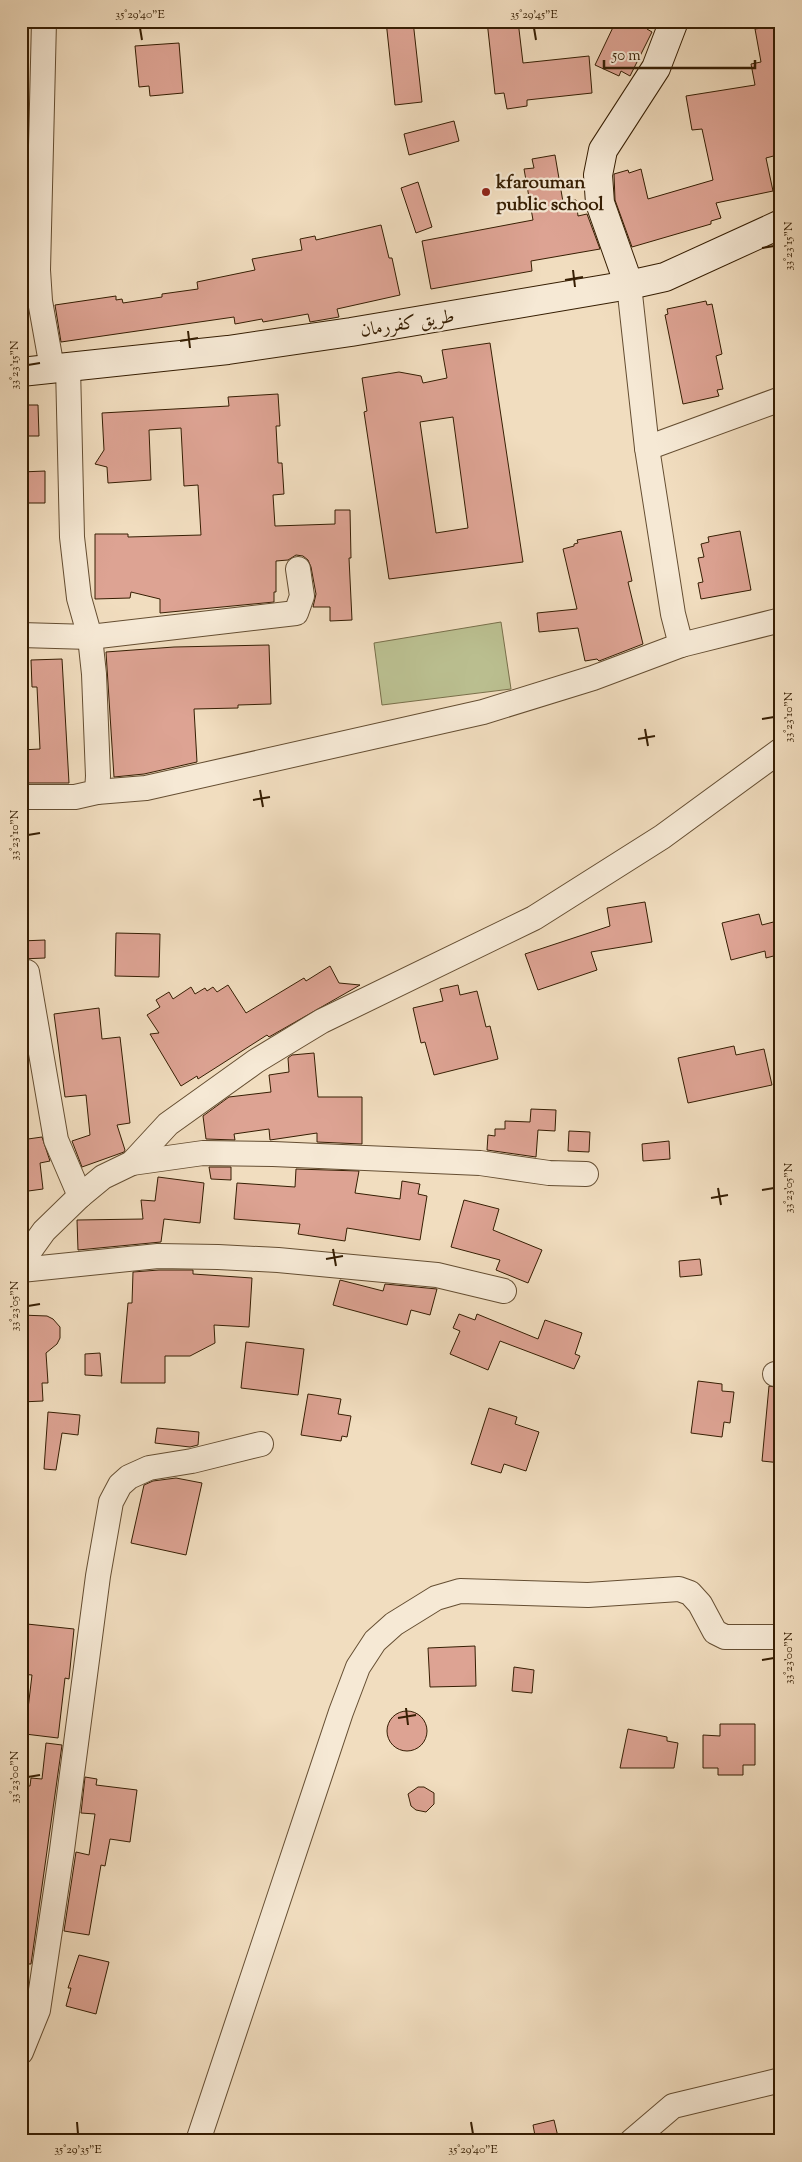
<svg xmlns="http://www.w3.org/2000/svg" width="802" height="2162" font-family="'Sorts Mill Goudy',Amiri,serif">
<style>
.garden{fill:#bbc091;stroke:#786f4a}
.building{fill:#dda393;stroke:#361e03;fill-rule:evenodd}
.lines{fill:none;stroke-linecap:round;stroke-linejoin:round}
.street-casing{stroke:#654e32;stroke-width:26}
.secondary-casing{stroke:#361e03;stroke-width:30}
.street{stroke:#f6e9d5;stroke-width:24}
.secondary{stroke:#f6e9d5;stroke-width:28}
.ticks{fill:none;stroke:#361e03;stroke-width:2}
.poi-dot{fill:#8f2418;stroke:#f6e9d5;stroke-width:2}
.labels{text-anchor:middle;stroke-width:4.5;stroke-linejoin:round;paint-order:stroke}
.poi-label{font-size:19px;font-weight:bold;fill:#361e03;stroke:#f6e9d5;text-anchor:start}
.street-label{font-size:19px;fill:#361e03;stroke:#f6e9d5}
.neatline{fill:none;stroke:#361e03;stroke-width:2}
.ticks-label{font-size:12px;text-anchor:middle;fill:#361e03}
</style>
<rect width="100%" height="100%" fill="#f1ddbf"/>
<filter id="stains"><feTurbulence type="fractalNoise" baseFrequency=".004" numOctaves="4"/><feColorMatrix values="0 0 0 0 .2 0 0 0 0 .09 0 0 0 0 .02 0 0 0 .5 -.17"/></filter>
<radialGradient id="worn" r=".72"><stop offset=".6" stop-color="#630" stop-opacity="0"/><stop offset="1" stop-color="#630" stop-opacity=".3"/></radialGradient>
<polygon class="garden" points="501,622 511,689 382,705 374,643"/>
<g class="building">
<polygon points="386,21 413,21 422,102 395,105"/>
<polygon points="487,21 518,21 523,63 589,56 592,93 527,100 527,106 507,109 504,93 495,94"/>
<polygon points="616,21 640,21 649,25 647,29 652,32 630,76 621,71 619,76 595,65"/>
<polygon points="781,25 781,154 766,158 773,191 716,203 721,218 711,221 711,224 632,247 615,200 614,174 628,170 629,173 641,169 648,199 713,180 702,129 692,130 686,96 755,85 751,64 761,62 755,29"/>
<polygon points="179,43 183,93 150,96 149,86 139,87 135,46"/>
<polygon points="454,121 459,141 409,155 404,134"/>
<polygon points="555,155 563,202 576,200 578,216 587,214 600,249 531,261 532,271 431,289 422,241 533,220 524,169 534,168 532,159"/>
<polygon points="418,182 432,227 416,233 401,188"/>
<polygon points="381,225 389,258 392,258 400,295 337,309 339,317 310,322 308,314 263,322 262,319 235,324 234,317 61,342 55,305 116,296 116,300 122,299 123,303 162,297 162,294 198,289 197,282 255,270 252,259 302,250 300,239 315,236 316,240"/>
<polygon points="706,301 707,305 712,304 722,354 716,356 723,389 717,390 719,396 683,404 665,315 668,314 667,309"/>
<path d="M490 343 523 562 389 579 364 412 367 411 362 378 399 372 421 376 423 383 447 378 442 350ZM453 417 468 528 436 533 420 422Z"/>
<polygon points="278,394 280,426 276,426 278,463 282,463 284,494 273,495 275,526 335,524 335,510 350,510 351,558 349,558 352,620 330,621 330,607 313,607 316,594 311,567 308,560 303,556 296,555 288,560 276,561 276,592 274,592 274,602 160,613 160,599 131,592 130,598 95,599 95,534 128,534 128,537 201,535 198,485 184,486 181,428 149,430 151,480 108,483 107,467 95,464 104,450 102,413 229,406 228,397"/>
<polygon points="21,405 38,405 39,436 21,436"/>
<polygon points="45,471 45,503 21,503 21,472"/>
<polygon points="621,531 632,581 628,582 643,644 599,661 597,659 585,661 578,628 539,632 537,613 577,609 563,549 574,546 574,544 578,543 577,540"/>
<polygon points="740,531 751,590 701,599 698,583 703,582 698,558 704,557 701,544 709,542 708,537"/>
<polygon points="269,645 271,704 238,705 238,708 194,709 197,762 144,774 114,777 106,652 174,647"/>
<polygon points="62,659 69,783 21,783 21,750 40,749 37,687 32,687 31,660"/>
<polygon points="645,902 652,942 591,952 597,970 538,990 525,954 610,926 607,908"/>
<polygon points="759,914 762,925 781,920 781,954 766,958 765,951 731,960 722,923"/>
<polygon points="116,933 160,934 159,977 115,976"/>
<polygon points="45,940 45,958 21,959 21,941"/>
<polygon points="330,966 339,983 360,985 269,1037 267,1035 198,1079 197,1076 181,1086 150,1034 159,1033 147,1015 160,1007 156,1000 169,992 173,999 191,987 195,994 205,988 207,991 213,987 217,992 228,985 246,1013 304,978 306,981"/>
<polygon points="458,985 460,995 477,991 486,1027 490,1026 498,1059 434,1075 425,1042 421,1043 413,1008 443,1001 440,989"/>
<polygon points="99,1008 102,1039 120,1037 130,1123 117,1125 125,1150 124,1152 82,1167 72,1141 90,1135 86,1095 65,1097 54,1014"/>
<polygon points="734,1046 736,1055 764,1049 772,1085 688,1103 678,1058"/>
<polygon points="314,1053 318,1097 362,1097 362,1144 317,1142 317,1133 270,1140 269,1129 234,1134 235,1140 206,1139 203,1116 229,1097 271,1092 269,1075 289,1072 288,1058 292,1055"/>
<polygon points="531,1109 556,1110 555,1131 538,1130 536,1157 487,1150 488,1135 495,1136 495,1129 505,1129 505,1121 530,1122"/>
<polygon points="569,1131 590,1132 589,1152 568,1151"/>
<polygon points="42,1137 50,1161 40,1163 43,1189 21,1192 21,1140"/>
<polygon points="669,1141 670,1159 643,1161 642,1144"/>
<polygon points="209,1167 231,1167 231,1180 211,1179"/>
<polygon points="296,1169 359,1171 355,1193 400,1199 402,1181 420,1184 418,1194 427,1196 420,1240 347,1228 345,1241 298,1234 300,1224 234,1219 237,1183 295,1187"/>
<polygon points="158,1177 204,1183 200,1223 164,1219 161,1242 78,1250 77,1220 143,1219 141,1200 155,1201"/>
<polygon points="464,1200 499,1209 493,1230 542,1250 528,1283 496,1270 500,1260 451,1247"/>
<polygon points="700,1259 702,1275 680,1277 679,1261"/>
<polygon points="159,1270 193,1270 193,1274 252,1278 249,1327 214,1325 215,1343 190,1356 165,1356 165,1383 121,1383 128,1303 132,1303 133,1272"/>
<polygon points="340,1280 383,1291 385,1284 437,1289 430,1315 411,1310 407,1325 333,1305"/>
<polygon points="459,1314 475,1320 477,1314 538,1339 545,1320 582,1333 575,1354 580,1356 574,1369 500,1341 488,1370 450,1354 460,1331 453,1328"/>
<polygon points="21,1315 47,1316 53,1319 60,1327 60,1338 57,1344 46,1353 48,1383 42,1383 43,1401 21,1402"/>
<polygon points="246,1342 304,1349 298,1395 241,1388"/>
<polygon points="100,1353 102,1376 85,1375 85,1354"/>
<polygon points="698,1381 722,1384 722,1391 734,1392 730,1423 724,1422 722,1437 691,1433"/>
<polygon points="769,1386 781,1388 781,1463 762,1461"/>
<polygon points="308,1394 341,1399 338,1414 351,1416 347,1437 342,1436 341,1441 301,1435"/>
<polygon points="489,1408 517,1417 515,1424 539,1432 526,1471 504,1464 501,1473 471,1464"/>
<polygon points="48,1412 80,1415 78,1435 62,1433 56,1470 44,1469"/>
<polygon points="157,1428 199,1432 198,1445 190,1447 155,1443"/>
<polygon points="176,1478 202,1483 186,1555 131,1543 144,1485 153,1481"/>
<polygon points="27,1624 74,1629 69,1679 65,1678 58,1738 25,1734 32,1675 21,1674"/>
<polygon points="475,1646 476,1686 430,1687 428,1648"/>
<polygon points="514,1667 534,1670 532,1693 512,1691"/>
<circle cx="407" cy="1731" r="20"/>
<polygon points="720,1724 755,1724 755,1765 743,1765 743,1775 718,1775 718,1768 703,1768 703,1735 720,1736"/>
<polygon points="628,1729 667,1737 667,1741 678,1743 674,1768 620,1768"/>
<polygon points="46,1743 62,1745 31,1964 21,1964 21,1786 30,1786 31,1778 42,1779"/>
<polygon points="85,1777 97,1779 96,1785 137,1790 130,1842 110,1839 105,1866 101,1865 89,1935 64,1931 76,1852 89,1855 95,1814 81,1813"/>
<polygon points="418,1787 424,1787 434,1793 434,1804 426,1812 416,1810 411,1806 408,1794"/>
<polygon points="79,1955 109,1962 96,2014 66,2006 71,1988 68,1988"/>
<polygon points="554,2120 559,2141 536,2141 533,2125"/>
</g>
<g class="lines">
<g class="street-casing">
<g id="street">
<polyline points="44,21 38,270 40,301 52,368"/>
<polyline points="629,285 647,448 673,614 681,645 781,620"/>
<polyline points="647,448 781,399"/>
<polyline points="21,635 90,637 296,613 302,596 298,569"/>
<polyline points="97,792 146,788 483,712 593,678 681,645"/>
<polyline points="21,797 75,797 97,792 98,776 94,674 90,637 79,598 72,537 68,367"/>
<polyline points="27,972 56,1140 80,1196"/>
<polyline points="132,1163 203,1153 273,1154 480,1163 549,1173 586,1174"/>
<polyline points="21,1263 44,1231 80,1196 103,1177 132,1163 168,1124 256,1061 322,1021 534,918 662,837 781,750"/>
<polyline points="21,1270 158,1256 218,1257 278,1260 437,1275 504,1291"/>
<polyline points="775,1374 781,1374"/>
<polyline points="21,2052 38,2010 62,1850 98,1576 111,1502 120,1485 129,1477 149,1468 192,1461 261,1444"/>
<polyline points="198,2141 341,1712 358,1667 375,1641 394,1624 436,1598 460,1591 588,1595 679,1589 690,1593 700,1604 715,1632 725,1637 781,1637"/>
<polyline points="632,2141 673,2106 781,2080"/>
</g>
</g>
<g class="secondary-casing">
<g id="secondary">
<polyline points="629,285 600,203 598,175 603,150 656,68 674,21"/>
<polyline points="21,372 228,350 351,332 629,285 665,277 781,224"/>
</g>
</g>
<use href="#street" class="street"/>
<use href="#secondary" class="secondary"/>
</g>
<path class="ticks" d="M140 28 142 40M534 28 536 40M762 248 774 246M573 270 575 287M565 280 583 277M188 331 190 348M180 341 198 338M28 365 40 363M762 719 774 717M645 729 648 746M638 739 655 736M260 790 263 807M253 800 270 797M28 835 40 833M718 1188 721 1205M762 1190 774 1188M711 1198 728 1195M333 1249 336 1266M326 1259 343 1256M28 1306 40 1304M762 1660 774 1658M406 1708 408 1725M398 1718 416 1715M28 1777 40 1775M77 2122 78 2134M471 2122 473 2134"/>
<circle class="poi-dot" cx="486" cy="192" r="5"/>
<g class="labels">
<g class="poi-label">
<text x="496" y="188">kfarouman<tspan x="496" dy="22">public school</tspan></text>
</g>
<g class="street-label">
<text transform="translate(407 322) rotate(-9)" y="7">طريق كفررمان</text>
</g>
</g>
<rect width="802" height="2162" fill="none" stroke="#f1ddbf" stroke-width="55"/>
<path d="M604 60v8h151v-8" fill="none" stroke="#361e03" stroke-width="2.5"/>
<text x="612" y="60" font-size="15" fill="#361e03" stroke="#f6e9d5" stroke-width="4" paint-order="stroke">50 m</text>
<rect x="28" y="28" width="746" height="2106" class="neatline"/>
<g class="ticks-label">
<text x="140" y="18">35°29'40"E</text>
<text x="534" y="18">35°29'45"E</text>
<text transform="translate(788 246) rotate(-90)" y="4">33°23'15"N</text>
<text transform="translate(14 365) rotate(-90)" y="4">33°23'15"N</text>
<text transform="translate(788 717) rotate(-90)" y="4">33°23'10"N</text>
<text transform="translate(14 835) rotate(-90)" y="4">33°23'10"N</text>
<text transform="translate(788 1188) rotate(-90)" y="4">33°23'05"N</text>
<text transform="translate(14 1306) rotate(-90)" y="4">33°23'05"N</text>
<text transform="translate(788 1658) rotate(-90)" y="4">33°23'00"N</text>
<text transform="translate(14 1777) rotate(-90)" y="4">33°23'00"N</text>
<text x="78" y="2153">35°29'35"E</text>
<text x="473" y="2153">35°29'40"E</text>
</g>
<rect width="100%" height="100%" filter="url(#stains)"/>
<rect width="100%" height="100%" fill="url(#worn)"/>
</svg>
